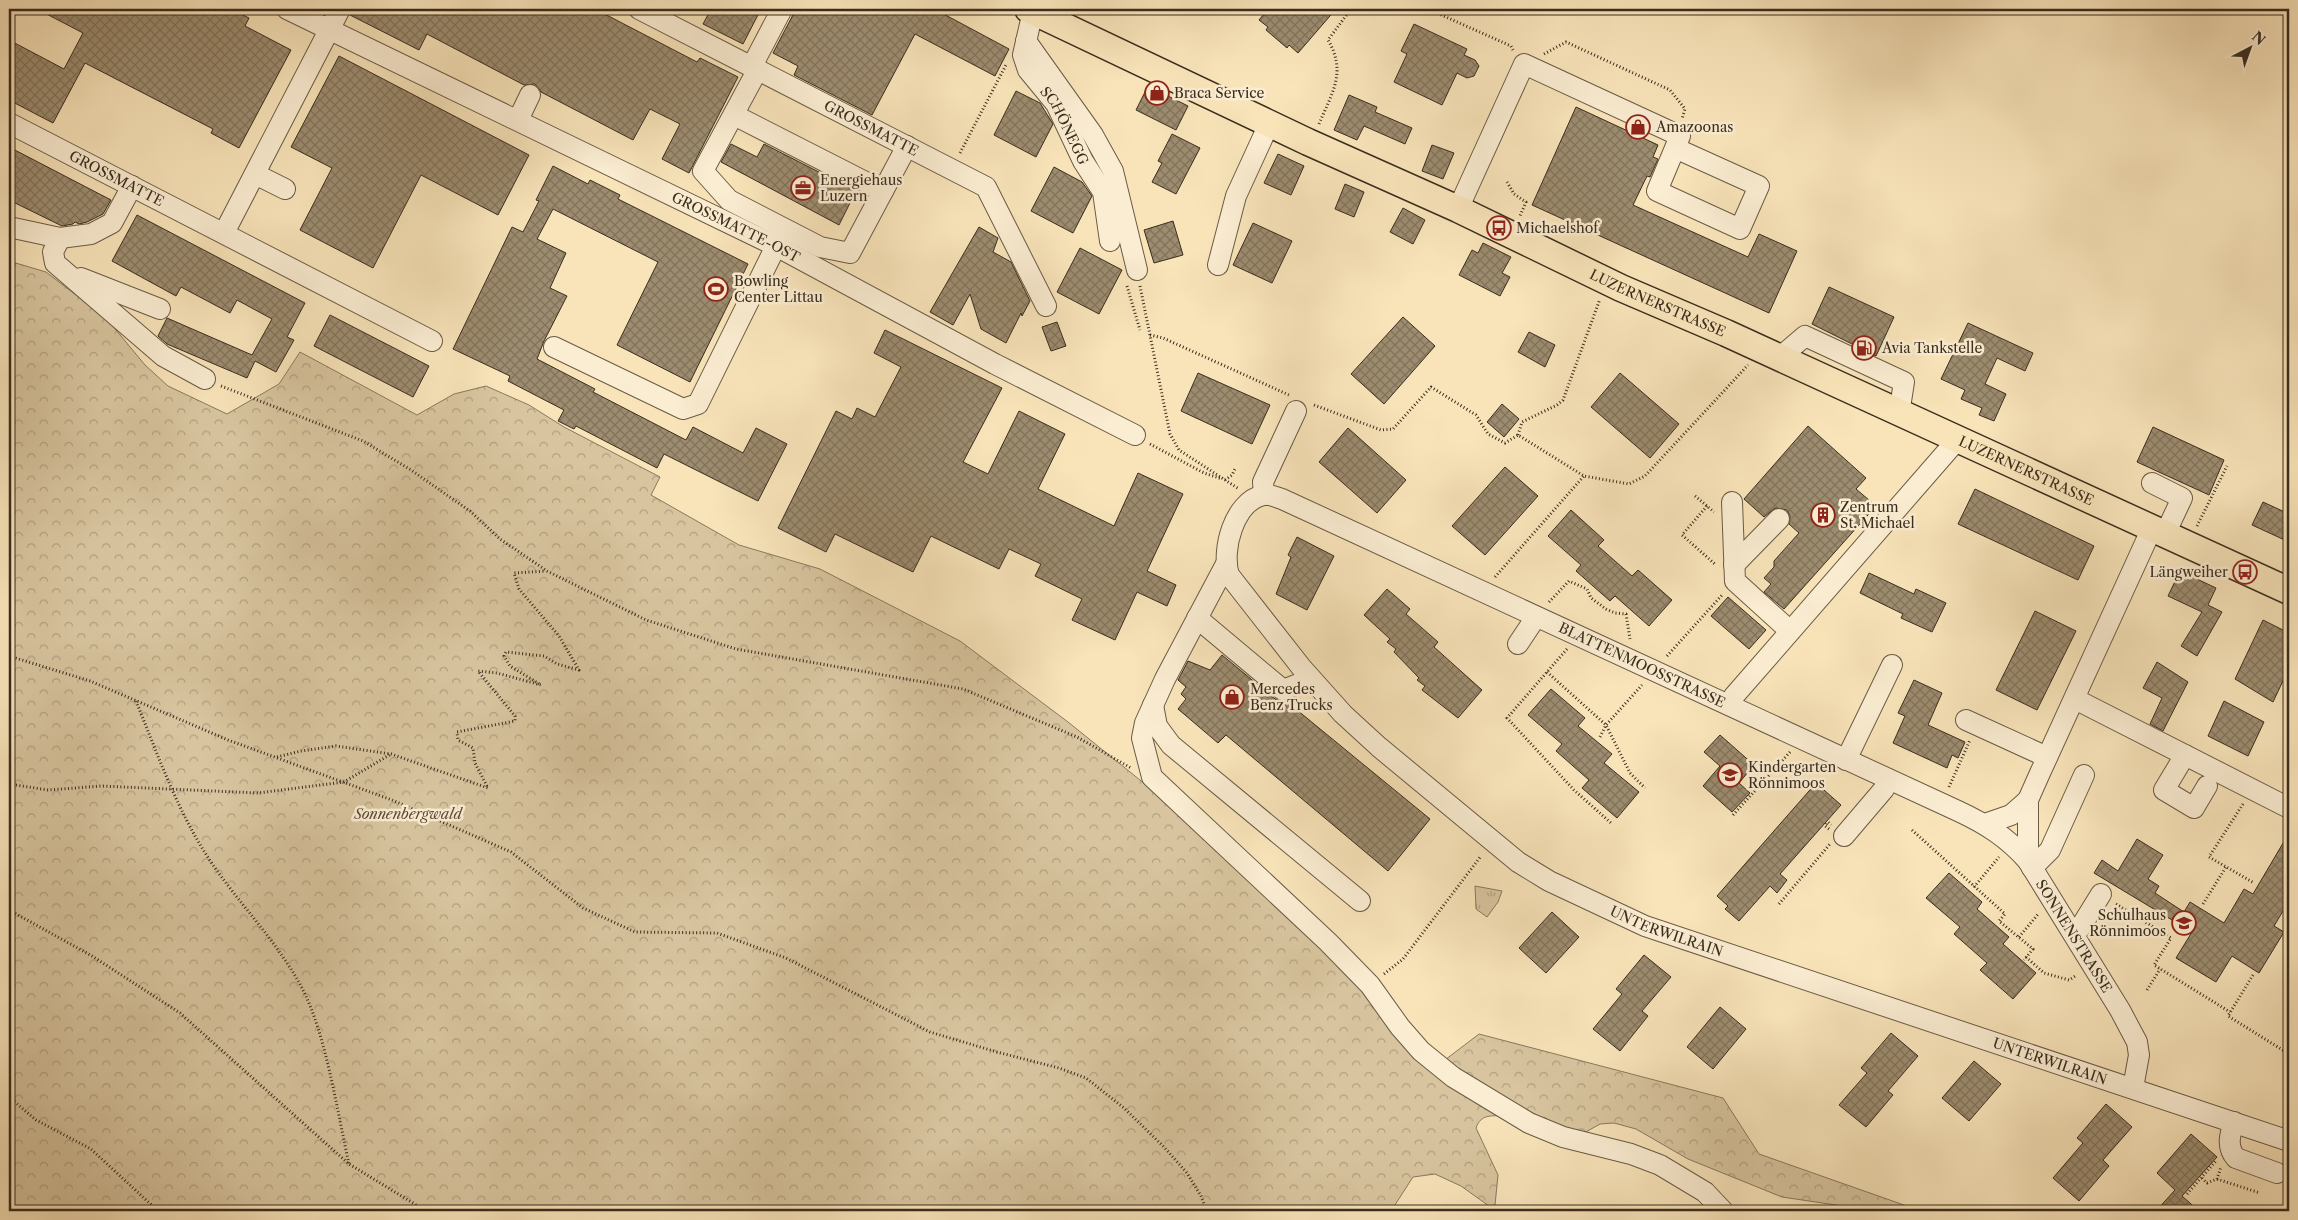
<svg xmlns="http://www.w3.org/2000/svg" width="2298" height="1220" font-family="'Libre Caslon Text',serif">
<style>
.forest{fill:url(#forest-crowns);stroke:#88795e}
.park{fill:url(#park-tufts);stroke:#88795e}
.building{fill:url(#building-cross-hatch);stroke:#392d1e}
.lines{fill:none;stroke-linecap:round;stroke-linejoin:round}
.minor-casing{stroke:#695b45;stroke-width:22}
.major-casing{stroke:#392d1e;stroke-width:29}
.path{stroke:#392d1e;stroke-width:3;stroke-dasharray:1 2.5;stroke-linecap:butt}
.minor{stroke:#fbedd2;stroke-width:20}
.major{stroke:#f9e4ba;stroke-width:26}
.labels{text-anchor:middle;stroke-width:5;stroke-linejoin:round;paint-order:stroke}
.poi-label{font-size:14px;fill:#392d1e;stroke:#fbedd2;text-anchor:start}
.street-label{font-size:14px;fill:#392d1e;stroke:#fbedd2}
.park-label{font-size:14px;font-style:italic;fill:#594b38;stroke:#fbedd2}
</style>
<defs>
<pattern id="forest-crowns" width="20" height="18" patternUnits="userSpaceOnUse" patternTransform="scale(1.25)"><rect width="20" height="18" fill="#d8c59f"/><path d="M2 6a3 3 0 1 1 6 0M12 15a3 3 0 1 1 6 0" fill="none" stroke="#b0a081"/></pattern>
<pattern id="park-tufts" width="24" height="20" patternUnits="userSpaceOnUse" patternTransform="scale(1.25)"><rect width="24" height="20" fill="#d8c59f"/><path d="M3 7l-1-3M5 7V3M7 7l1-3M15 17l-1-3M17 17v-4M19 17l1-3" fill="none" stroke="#b0a081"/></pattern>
<pattern id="building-cross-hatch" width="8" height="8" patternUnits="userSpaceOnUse" patternTransform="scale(1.25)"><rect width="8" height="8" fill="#9d8c6f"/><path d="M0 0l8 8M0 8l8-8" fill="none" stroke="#81735b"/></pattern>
</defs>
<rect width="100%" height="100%" fill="#f9e4ba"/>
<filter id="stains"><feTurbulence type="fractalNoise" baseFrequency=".004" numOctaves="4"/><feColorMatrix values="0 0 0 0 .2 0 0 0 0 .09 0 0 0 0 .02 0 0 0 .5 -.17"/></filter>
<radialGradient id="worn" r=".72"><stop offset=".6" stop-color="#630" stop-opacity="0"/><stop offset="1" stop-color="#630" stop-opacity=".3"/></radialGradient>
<g class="forest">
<path d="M9 261 46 272 106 318 145 365 168 386 227 414 279 384 300 352 417 415 454 394 486 386 529 405 564 427 660 477 651 495 739 545 820 569 960 641 1068 722 1207 834 1363 985 1507 1116C1493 1116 1481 1113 1476 1128L1498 1175 1495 1205 1489 1206 1461 1186 1435 1174 1413 1177 1391 1211H9Z"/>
<polygon points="1479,1034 1723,1098 1759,1154 1921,1211 1853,1211 1843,1206 1782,1197 1688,1159 1636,1129 1614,1123 1600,1124 1584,1133 1545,1126 1441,1063"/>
</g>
<polygon class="park" points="1475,886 1502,891 1498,902 1487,917 1476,909"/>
<g class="building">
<polygon points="37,9 231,9 249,18 245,26 291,50 239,148 211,133 213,129 85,63 53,123 9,100 9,40 64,69 83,33"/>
<polygon points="352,9 595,9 697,62 700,58 738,77 689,173 662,159 680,124 650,109 633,140 541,92 535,84 524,85 427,34 419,50 350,15"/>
<polygon points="711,9 761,9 743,44 703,24"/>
<polygon points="796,9 938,9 938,11 1009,49 995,76 915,34 872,115 794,75 798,66 773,53"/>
<polygon points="1268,9 1336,9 1298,53 1289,45 1287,48 1266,30 1268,27 1259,20"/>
<polygon points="1414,24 1467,49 1464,55 1475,60 1479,66 1474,76 1467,78 1457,73 1442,105 1394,82 1407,54 1401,51"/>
<polygon points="339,56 529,155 498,215 421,175 373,268 300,230 332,168 291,147"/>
<polygon points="1148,86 1188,106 1176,130 1136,110"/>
<polygon points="1016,91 1040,103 1053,124 1036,157 994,135"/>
<polygon points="1349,95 1377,107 1375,112 1412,128 1405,144 1364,126 1357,140 1334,130"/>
<polygon points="1576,107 1658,145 1653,157 1658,159 1650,177 1647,176 1633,205 1748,257 1759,234 1797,251 1769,313 1532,205"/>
<polygon points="1172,134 1200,148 1176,194 1152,182 1162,163 1158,161"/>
<polygon points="731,144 757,157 764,144 856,191 839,225 721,162"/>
<polygon points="1432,145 1454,153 1443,179 1422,171"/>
<polygon points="9,147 111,200 103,214 87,222 79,224 75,222 73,224 62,226 9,200"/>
<polygon points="1278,154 1304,166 1291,195 1264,183"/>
<polygon points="553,166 588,184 590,180 620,195 618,199 748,264 690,382 617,345 658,262 553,209 537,239 566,253 550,288 567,296 544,341 537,359 595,389 593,392 686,440 693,427 743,453 756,428 787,444 758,501 664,454 657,468 576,426 574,429 558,421 564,410 508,381 510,376 453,349 512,227 523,232 539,201 536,200"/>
<polygon points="1054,167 1082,182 1092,196 1073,233 1031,211"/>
<polygon points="1345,184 1364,192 1354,217 1335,209"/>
<polygon points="1403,208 1425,220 1413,244 1390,232"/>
<polygon points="137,215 305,303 287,337 294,340 276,372 255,361 247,378 167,344 158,336 167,318 252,355 272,319 237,300 230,313 181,287 176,296 112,261"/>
<polygon points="1173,221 1183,255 1154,263 1144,230"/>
<polygon points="1253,223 1292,241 1272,283 1233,265"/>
<polygon points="979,227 998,238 993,252 1011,262 1030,301 1022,316 1021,313 1006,343 981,329 970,294 953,325 930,312"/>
<polygon points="1483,243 1511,257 1502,273 1510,277 1500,296 1459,275 1472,250 1478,253"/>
<polygon points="1080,248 1122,270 1099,314 1057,292"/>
<polygon points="1829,287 1894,317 1876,356 1812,324"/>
<polygon points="330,315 429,366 413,397 314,346"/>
<polygon points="1403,317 1435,346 1384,404 1351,374"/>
<polygon points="1057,322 1066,346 1051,351 1042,327"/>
<polygon points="1968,323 2033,353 2025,371 1997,358 1985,384 2006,394 1994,421 1979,415 1982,408 1961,399 1965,390 1941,379"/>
<polygon points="885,330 1002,388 963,462 988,474 1019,411 1065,434 1038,489 1114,526 1138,473 1183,494 1147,571 1176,585 1167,606 1137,592 1115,640 1072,620 1082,599 1035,576 1041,564 1009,549 999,569 931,536 913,572 835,534 826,552 778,528 836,411 852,419 857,408 875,417 901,367 874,353"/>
<polygon points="1529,332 1555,345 1545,367 1518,352"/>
<polygon points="1198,373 1270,405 1252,444 1181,411"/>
<polygon points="1620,373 1679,424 1650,458 1591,407"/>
<polygon points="1502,404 1519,419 1504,437 1487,422"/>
<polygon points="1808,426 1866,478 1856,489 1876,506 1784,609 1764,592 1771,584 1764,578 1774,567 1774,561 1799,533 1789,524 1790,516 1787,510 1775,508 1764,517 1744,499"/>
<polygon points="2153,427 2224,460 2209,495 2137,462"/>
<polygon points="1348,428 1406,480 1377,513 1319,462"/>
<polygon points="1505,467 1538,496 1485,555 1452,526"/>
<polygon points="1975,489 2094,546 2078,580 1958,524"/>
<polygon points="2263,502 2289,514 2289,542 2252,525"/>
<polygon points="1571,510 1604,540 1598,546 1632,576 1638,570 1672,600 1649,626 1615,596 1610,601 1576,571 1581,565 1548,536"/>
<polygon points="1297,537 1334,556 1307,610 1276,594 1291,557 1288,555"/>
<polygon points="2180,571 2216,588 2208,605 2222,612 2197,656 2181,646 2202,612 2168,596"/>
<polygon points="1869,573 1914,594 1916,589 1946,603 1932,632 1901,618 1903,614 1860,593"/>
<polygon points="1387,589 1410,609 1406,614 1438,642 1434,647 1482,690 1458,718 1422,690 1425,686 1417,680 1419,678 1394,652 1396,649 1387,642 1390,639 1364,615"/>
<polygon points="1728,597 1766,630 1749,649 1711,616"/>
<polygon points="2035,611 2076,631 2037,710 1996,690"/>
<polygon points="2263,620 2289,633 2289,668 2273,702 2235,679"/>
<polygon points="1222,655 1275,699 1286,701 1430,819 1388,871 1226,735 1218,743 1178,709 1186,699 1181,694 1186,687 1178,680 1188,661 1210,670"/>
<polygon points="2157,662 2188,682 2163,731 2150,724 2162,698 2143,688"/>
<polygon points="1914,680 1942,693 1928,725 1965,742 1958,758 1952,755 1947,768 1893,743 1905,716 1898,713"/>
<polygon points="1551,689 1585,718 1578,726 1612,754 1604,763 1639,792 1617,818 1582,788 1589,780 1556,751 1562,744 1528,715"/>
<polygon points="2224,701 2264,722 2248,756 2208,736"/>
<polygon points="1720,735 1754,765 1739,783 1750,793 1732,812 1703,786 1720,766 1704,752"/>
<polygon points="1816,783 1841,805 1780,874 1787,880 1777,893 1770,886 1739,921 1725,909 1728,906 1717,896"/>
<polygon points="2289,833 2289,901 2274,926 2284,932 2259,973 2232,956 2216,982 2176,958 2192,932 2094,873 2102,860 2118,871 2137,839 2163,855 2148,879 2159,886 2155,893 2184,912 2190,902 2224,923 2244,889 2253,894"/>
<polygon points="1949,873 1982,902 1977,909 2009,937 2003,944 2036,973 2013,999 1980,970 1987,963 1954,934 1960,927 1926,898"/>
<polygon points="1552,912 1579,937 1546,973 1519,948"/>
<polygon points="1644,955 1671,977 1642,1011 1648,1016 1620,1051 1593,1029 1622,994 1616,989"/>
<polygon points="1720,1007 1746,1029 1713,1069 1687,1047"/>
<polygon points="1891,1033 1918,1056 1888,1091 1893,1095 1866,1127 1839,1105 1867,1073 1861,1068"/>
<polygon points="1974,1061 2001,1084 1969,1121 1942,1098"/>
<polygon points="2106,1104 2132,1127 2103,1160 2109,1166 2079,1201 2053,1178 2083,1143 2077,1138"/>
<polygon points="2191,1134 2217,1157 2182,1196 2199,1211 2156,1211 2175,1190 2157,1173"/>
</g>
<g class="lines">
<g class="minor-casing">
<g id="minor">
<path id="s1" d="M287 9 776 246 995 364 1135 435"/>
<path id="s2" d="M639 9 986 187 1046 306"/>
<path id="s3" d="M1033 11 1023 55 1028 70 1056 104 1083 161 1103 192 1110 241"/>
<polyline points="1026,41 1093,135 1113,171 1137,270"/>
<polyline points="752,66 782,9"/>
<polyline points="758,69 703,171 729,200 820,247 850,253 907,146"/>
<polyline points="734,115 883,191"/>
<polyline points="518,120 530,95"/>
<path id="s4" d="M9 123 432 341"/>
<polyline points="255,174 285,189"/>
<polyline points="1458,209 1524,64 1680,136 1657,191 1740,229 1759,186 1675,148"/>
<polyline points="9,227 60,238 91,234 112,223 132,186"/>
<polyline points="224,233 340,9"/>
<polyline points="60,238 53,252 55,263 163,356 205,379"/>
<polyline points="1218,265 1236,196 1269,124"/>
<polyline points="81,278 160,309"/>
<polyline points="554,347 683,409 698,404 776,246"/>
<polyline points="1779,358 1805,336 1904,382 1899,414"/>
<polyline points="2152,483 2182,498 2165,534"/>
<polyline points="1264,495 1263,482 1296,411"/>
<polyline points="1732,502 1735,581 1790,631"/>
<polyline points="1226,564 1165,679 1145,723 1142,738 1152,777 1328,942 1370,985 1400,1027 1421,1051 1453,1077 1529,1123 1563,1137 1631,1154 1660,1165 1705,1192 1723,1211"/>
<polyline points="1734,565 1779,519"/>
<polyline points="1197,618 1283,690 1311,679"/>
<polyline points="1518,644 1536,617"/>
<polyline points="2075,699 2289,808"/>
<polyline points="1153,705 1157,726 1171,745 1360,901"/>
<polyline points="1729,705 1734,696 1957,440"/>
<polyline points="1966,720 2047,757"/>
<polyline points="2185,755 2164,790 2194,808 2207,786"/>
<polyline points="1846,760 1892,665"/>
<polyline points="1985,824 2011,815 2028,800"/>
<polyline points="1844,836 1884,789 1888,779"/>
<path id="s5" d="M2028 861C2008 838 1986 824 1958 811L1282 499C1276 497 1270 494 1263 495 1234 502 1221 550 1229 575L1301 667 1343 714 1379 747 1518 862 1549 881 1645 926 2289 1141"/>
<polyline points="2032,868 2050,850 2084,775"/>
<polyline points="2073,933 2080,928 2101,894"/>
<polyline points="2133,1088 2139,1055 2137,1042 2120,1010 2028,861 2028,800 2040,773 2152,528"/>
<path d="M2234 1122C2230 1134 2226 1147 2236 1158L2277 1173"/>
</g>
</g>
<g class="major-casing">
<g id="major">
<path id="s6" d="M1028 9 1308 142 1458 209 1621 288 1726 333 2289 591"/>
</g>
</g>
<g class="path">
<polyline points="1428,9 1511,46 1513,50"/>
<polyline points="1544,54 1566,42 1670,90 1685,109 1682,119"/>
<path d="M1319 124C1332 93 1347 72 1328 40L1351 9"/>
<polyline points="960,153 1007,63"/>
<polyline points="1507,182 1514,194 1526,202 1520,216"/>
<polyline points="1127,286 1140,330"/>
<polyline points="1140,286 1170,434 1179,450 1239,489"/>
<polyline points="1150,335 1163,338 1289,395"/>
<polyline points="221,386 363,441 411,470 470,511 500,539 547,571 646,620 736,649 963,689 1077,737 1131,768"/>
<polyline points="1314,405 1381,430 1393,429 1431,387 1476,415 1488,434 1505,443 1518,435 1584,476 1629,484 1645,476 1748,365"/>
<polyline points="1518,435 1522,422 1557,405 1563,400 1600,299"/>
<polyline points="1150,444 1204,473 1222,479"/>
<polyline points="1225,480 1232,475 1235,469"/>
<polyline points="1695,496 1714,512"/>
<polyline points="1707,506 1682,535 1716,565"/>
<polyline points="2197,526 2227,466"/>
<polyline points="1495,577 1584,476"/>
<polyline points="1549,602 1569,581 1587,589 1591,598 1606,609 1615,613 1626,614 1630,639"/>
<polyline points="1567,649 1507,718 1574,790 1611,823"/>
<polyline points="9,656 90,681 228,740 392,800 511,852 583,908 635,932 717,933 786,958 930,1032 997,1052 1059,1068 1086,1078 1124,1108 1164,1147 1187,1173 1201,1196 1207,1211"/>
<polyline points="1667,656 1723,594"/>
<polyline points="1547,672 1606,725 1630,773 1645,788"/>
<path d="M136 701C158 755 178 813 211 862 240 905 277 941 302 988 326 1034 337 1111 349 1164"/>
<polyline points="1600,737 1606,725 1642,685"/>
<polyline points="277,757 301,751 336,746 391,754 488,788 475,763 473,748 458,740 457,732 515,721 515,716 478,671 497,673 541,685 510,666 504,656 506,652 544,656 557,664 579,670 559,636 519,589 514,573 546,571"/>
<polyline points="9,784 48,790 101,786 258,793 344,782 391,754"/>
<polyline points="1949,787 1970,740"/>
<polyline points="2243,804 2209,857 2254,883"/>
<polyline points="1733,815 1790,752"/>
<polyline points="1829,829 1825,826 1828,822 1831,825"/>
<polyline points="1912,830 2005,914 1999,921 2033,949 2024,960"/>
<polyline points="1974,887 1999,857"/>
<polyline points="1779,904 1830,844"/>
<polyline points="2116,904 2171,938 2154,965 2230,1012"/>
<polyline points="2203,904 2226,867"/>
<polyline points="9,910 92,956 180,1013 349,1164 426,1211"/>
<polyline points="2019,937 2039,913"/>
<polyline points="2026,957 2044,973 2069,980 2077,975"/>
<polyline points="1384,974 1403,959 1481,856"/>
<polyline points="2253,975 2228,1016 2289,1054"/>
<polyline points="2147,990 2160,969"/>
<polyline points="9,1097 36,1120 91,1149 158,1211"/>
<polyline points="2202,1178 2207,1183 2217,1179 2221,1167"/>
<polyline points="2217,1179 2260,1193"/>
<polyline points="2187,1194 2216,1161"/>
<polyline points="9,1208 12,1211"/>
</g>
<use href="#minor" class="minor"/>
<use href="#major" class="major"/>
</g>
<defs>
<g id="shop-ring" transform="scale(1.25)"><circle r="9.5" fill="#fbedd2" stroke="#8f2418" stroke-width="1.5"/><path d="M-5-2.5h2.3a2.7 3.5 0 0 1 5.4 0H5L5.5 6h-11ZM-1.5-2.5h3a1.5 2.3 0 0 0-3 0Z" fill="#8f2418"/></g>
<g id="office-ring" transform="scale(1.25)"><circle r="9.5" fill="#fbedd2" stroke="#8f2418" stroke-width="1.5"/><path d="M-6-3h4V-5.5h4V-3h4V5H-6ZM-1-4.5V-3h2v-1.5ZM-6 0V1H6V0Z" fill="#8f2418"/></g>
<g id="bus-ring" transform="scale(1.25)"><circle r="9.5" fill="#fbedd2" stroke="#8f2418" stroke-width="1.5"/><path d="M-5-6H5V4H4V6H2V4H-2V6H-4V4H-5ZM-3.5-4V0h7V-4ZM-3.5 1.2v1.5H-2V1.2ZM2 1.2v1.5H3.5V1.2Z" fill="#8f2418"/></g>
<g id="stadium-ring" transform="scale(1.25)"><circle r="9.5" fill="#fbedd2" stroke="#8f2418" stroke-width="1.5"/><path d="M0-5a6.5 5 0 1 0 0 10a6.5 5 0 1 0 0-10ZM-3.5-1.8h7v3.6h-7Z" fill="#8f2418"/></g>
<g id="fuel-ring" transform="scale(1.25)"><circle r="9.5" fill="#fbedd2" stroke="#8f2418" stroke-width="1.5"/><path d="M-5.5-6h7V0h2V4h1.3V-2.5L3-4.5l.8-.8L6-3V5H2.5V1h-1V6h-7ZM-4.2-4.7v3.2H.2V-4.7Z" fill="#8f2418"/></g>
<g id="building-ring" transform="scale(1.25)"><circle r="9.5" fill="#fbedd2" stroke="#8f2418" stroke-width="1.5"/><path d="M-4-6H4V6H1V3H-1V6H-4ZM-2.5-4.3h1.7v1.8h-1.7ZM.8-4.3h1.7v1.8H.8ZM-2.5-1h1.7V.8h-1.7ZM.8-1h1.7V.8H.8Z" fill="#8f2418"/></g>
<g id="school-ring" transform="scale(1.25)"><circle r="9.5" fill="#fbedd2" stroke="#8f2418" stroke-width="1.5"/><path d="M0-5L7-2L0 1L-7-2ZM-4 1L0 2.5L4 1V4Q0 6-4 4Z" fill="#8f2418"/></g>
</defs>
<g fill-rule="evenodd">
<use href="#shop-ring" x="1157" y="93"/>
<use href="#shop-ring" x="1638" y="127"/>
<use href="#office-ring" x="803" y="188"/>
<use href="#bus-ring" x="1499" y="228"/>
<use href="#stadium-ring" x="716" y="289"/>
<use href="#fuel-ring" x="1864" y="348"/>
<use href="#building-ring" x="1823" y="515"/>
<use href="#bus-ring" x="2245" y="572"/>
<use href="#shop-ring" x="1232" y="697"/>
<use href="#school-ring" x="1730" y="775"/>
<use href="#school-ring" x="2184" y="923"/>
</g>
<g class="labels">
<g class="poi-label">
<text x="1174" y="98">Braca Service</text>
<text x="1656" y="132">Amazoonas</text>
<text x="820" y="185">Energiehaus<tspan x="820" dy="16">Luzern</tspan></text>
<text x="1516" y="233">Michaelshof</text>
<text x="734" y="286">Bowling<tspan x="734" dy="16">Center Littau</tspan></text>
<text x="1882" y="353">Avia Tankstelle</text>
<text x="1840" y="512">Zentrum<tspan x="1840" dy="16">St. Michael</tspan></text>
<text x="2228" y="577" text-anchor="end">Längweiher</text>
<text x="1250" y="694">Mercedes<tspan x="1250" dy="16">Benz Trucks</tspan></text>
<text x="1748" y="772">Kindergarten<tspan x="1748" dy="16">Rönnimoos</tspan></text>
<text x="2166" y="920" text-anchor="end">Schulhaus<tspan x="2166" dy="16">Rönnimoos</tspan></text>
</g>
<g class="street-label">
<text dy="5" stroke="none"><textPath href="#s3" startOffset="128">SCHÖNEGG</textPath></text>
<text dy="5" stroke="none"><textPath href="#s2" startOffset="261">GROSSMATTE</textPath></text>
<text dy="5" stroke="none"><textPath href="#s4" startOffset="121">GROSSMATTE</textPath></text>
<text dy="5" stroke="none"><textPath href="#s1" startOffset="499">GROSSMATTE-OST</textPath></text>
<text dy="5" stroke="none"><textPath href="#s6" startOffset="695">LUZERNERSTRASSE</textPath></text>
<text dy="5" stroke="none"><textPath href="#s6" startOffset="1100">LUZERNERSTRASSE</textPath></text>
<text transform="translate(1642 665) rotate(25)" y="5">BLATTENMOOSSTRASSE</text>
<text dy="5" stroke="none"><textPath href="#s5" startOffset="1519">UNTERWILRAIN</textPath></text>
<text transform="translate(2074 936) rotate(58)" y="5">SONNENSTRASSE</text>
<text dy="5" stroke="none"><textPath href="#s5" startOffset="1924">UNTERWILRAIN</textPath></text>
</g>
<g class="park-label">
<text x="408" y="819">Sonnenbergwald</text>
</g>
</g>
<rect width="2298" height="1220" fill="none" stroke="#f9e4ba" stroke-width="30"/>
<rect x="10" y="10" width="2278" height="1200" fill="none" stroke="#392d1e" stroke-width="2.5"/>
<rect x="15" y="15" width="2268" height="1190" fill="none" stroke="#392d1e"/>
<g transform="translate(2250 48) rotate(41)" stroke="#fbedd2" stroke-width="4" paint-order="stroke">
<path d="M0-4L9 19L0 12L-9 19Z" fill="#392d1e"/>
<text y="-8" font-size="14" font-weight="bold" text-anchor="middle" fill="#392d1e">N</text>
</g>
<rect width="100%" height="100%" filter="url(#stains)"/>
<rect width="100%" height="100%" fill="url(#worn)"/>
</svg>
